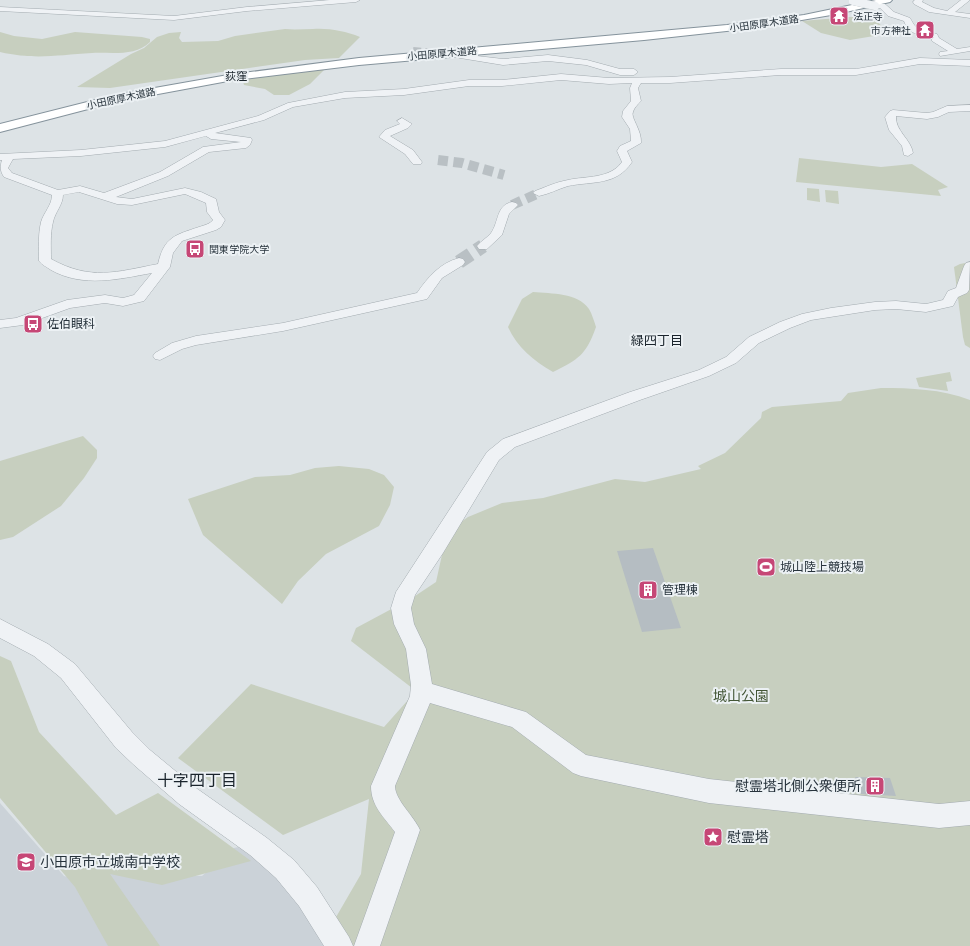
<svg xmlns="http://www.w3.org/2000/svg" width="970" height="946" font-family="'Archivo Narrow','Noto Sans JP',sans-serif">
<style>
.built{fill:#cbd2d8}
.green{fill:#c7cfbf}
.building{fill:#b5bdc2}
.lines{fill:none;stroke-linecap:round;stroke-linejoin:round}
.minor-tunnel-far2{stroke:#b9c0c4;stroke-width:8;stroke-dasharray:8 4;stroke-linecap:butt}
.minor-tunnel-far1{stroke:#b9c0c4;stroke-width:10;stroke-dasharray:10 5.5;stroke-linecap:butt}
.minor-tunnel{stroke:#b9c0c4;stroke-width:14;stroke-dasharray:14 7;stroke-linecap:butt}
.minor-casing{stroke:#a3abb0;stroke-width:1}
.highway-casing{stroke:#85939c;stroke-width:2}
.minor{fill:#eff2f5;fill-rule:evenodd}
.highway{fill:#fff;fill-rule:evenodd}
.minor-bridge-casing{stroke:#a3abb0;stroke-width:8;stroke-linecap:butt}
.minor-bridge{stroke:#eff2f5;stroke-width:8}
.labels{text-anchor:middle;stroke-width:4;stroke-linejoin:round;paint-order:stroke}
.far-poi-label{font-size:10px;fill:#27333c;stroke:#ecf1f4;text-anchor:start}
.far-street-label{font-size:10px;fill:#27333c;stroke:#ecf1f4}
.far-neighbourhood-label{font-size:11px;fill:#1a242c;stroke:#ecf1f4}
.poi-label{font-size:12px;fill:#27333c;stroke:#ecf1f4;text-anchor:start}
.neighbourhood-label{font-size:13px;fill:#1a242c;stroke:#ecf1f4}
.near-park-label{font-size:14px;fill:#435636;stroke:#ecf1f4}
.near-poi-label{font-size:14px;fill:#27333c;stroke:#ecf1f4;text-anchor:start}
.near-neighbourhood-label{font-size:16px;fill:#1a242c;stroke:#ecf1f4}
</style>
<rect width="100%" height="100%" fill="#dde3e6"/>
<polygon class="built" points="0,803 64,876 80,881 142,844 170,875 202,876 234,848 253,844 334,946 0,946"/>
<g class="green">
<path d="M850 17C862 18 873 17 882 26L880 35 850 40 821 33 802 21Z"/>
<path d="M285 29C295 30 304 29 313 29 329 28 345 31 360 37L339 58 305 60 110 88 77 87 131 54 144 48 157 37 169 33 181 32 179 38 182 42 218 41 235 36Z"/>
<path d="M0 32 14 36 42 39 75 32 142 37 150 39V42C135 57 111 52 92 53 57 55 35 60 0 52Z"/>
<polygon points="319,69 325,69 310,84 289,95 274,95 265,89 244,85 242,78"/>
<polygon points="799,158 881,167 912,164 948,187 938,190 941,196 796,182"/>
<polygon points="807,188 819,189 820,202 807,200"/>
<polygon points="825,190 838,191 839,204 826,202"/>
<polygon points="970,262 970,348 965,345 963,337 954,267 960,264"/>
<path d="M533 292C552 294 577 292 589 309 592 314 594 321 596 327 586 355 579 359 553 372 534 361 517 347 508 327L522 299Z"/>
<polygon points="950,372 952,381 946,382 948,391 919,387 916,378"/>
<path d="M881 388C911 388 941 389 970 400V946H342L332 924 361 874 369 799 283 835 178 758 251 684 384 727 416 691 351 641 356 628 412 598 436 582 447 532 468 517 502 503 543 498 615 479 645 482 701 469 698 466 725 453 761 418 762 412 772 407 841 401 848 393Z"/>
<polygon points="83,436 97,450 97,458 84,478 61,506 13,537 0,540 0,461"/>
<polygon points="339,466 369,469 384,475 394,487 390,505 379,526 326,554 298,581 282,604 203,535 188,499 255,477 290,475 315,468"/>
<polygon points="0,656 11,661 39,732 116,815 158,793 251,861 162,885 110,874 160,946 108,946 75,887 0,798"/>
</g>
<g class="building">
<polygon points="653,548 681,628 642,632 617,551"/>
<polygon points="855,777 890,778 896,796 861,794"/>
</g>
<g class="lines">
<polyline class="minor-tunnel-far2" points="413,51 447,54"/>
<g class="minor-tunnel-far1">
<polyline points="438,160 462,163 504,175"/>
<polyline points="512,205 539,193"/>
</g>
<polyline class="minor-tunnel" points="459,262 483,246"/>
<g class="minor-casing">
<g id="minor">
<polygon points="330,0 360,0 356,2 247,11 174,20 0,11 0,7 174,16 247,7"/>
<polygon points="915,0 923,0 922,2 934,8 947,11 961,0 970,0 955,12 970,14 970,18 929,12 914,4 913,2"/>
<path d="M872 4H885L894 12 910 18C918 33 921 30 937 34L939 38 957 49 970 47V51L940 56 939 54 940 52 948 51 932 41 931 37C918 34 909 35 904 21L888 16 880 8H872Z"/>
<polygon points="451,53 503,59 548,55 587,60 620,69 634,69 638,72 634,75 620,75 586,65 548,61 503,65 454,57 450,55"/>
<path d="M920 58 970 60V66L920 64 856 75H781L670 83H641L638 88 641 101C638 104 634 108 633 112 630 117 642 130 641 143L627 151 632 162C616 186 593 181 568 186 558 189 549 194 539 196L533 193 535 191C546 187 556 182 568 180 586 176 610 179 622 162L617 151 620 146 631 141 630 129 622 117 623 111 631 101 630 88 632 83 609 84 561 80 502 86H469L404 95 345 98 293 107 264 120 215 133 251 138 252 140 250 145 246 148 209 152 168 176 116 197 132 199 185 188 201 192 216 199 219 212 225 220 221 227 216 230 182 241 173 253 170 267 144 301 123 306 105 303 70 308 23 325 0 328V320L16 318 67 300 105 295 123 298 134 295 152 273C119 279 83 288 51 270 47 267 42 265 39 261 39 248 38 235 41 222 44 212 52 205 52 195L4 177C0 171 0 167 2 160H0V154L81 150 165 141 258 116 288 103 345 92 404 89 469 80H502L561 74 609 78 670 77 781 69H856ZM206 136 211 139 241 142 203 147 160 172 104 193 80 186 58 190 12 173 8 168 13 159 81 156 165 147ZM79 192 117 204 132 205 185 194 206 203 207 212 213 220C210 224 205 225 199 227 175 235 164 237 158 264 116 272 91 281 51 259 51 247 50 234 53 222 55 212 63 205 63 195Z"/>
<path d="M970 105V111L949 112 938 117 927 119 896 116C895 131 911 139 913 153L908 156 904 155 902 146 889 130 885 117 890 111 893 110 927 113 933 112 947 106Z"/>
<polygon points="402,118 412,124 408,128 390,136 413,150 422,162 421,164 413,164 405,154 379,137 385,130 400,124 397,121"/>
<path d="M512 202 516 203 518 205 509 214 502 235 487 249H479L477 246C481 241 487 238 491 233 499 222 496 205 512 202Z"/>
<path d="M459 258 463 259 465 262 463 265 442 278 427 299 283 331 196 345 182 349 160 360 155 359 153 356 155 353 172 343 196 336 283 323 417 293C428 277 440 263 459 258Z"/>
<path d="M970 262 969 290 967 293 958 297 953 306 926 312 896 309 875 310 811 320 790 328 759 343 736 363 709 376 640 400 515 447 499 460 443 553 415 595 411 608 414 624 426 649 432 684 526 712 586 755 709 779 939 804 970 801V825L939 828 709 803 581 776 573 773 512 727 430 703 395 786C395 800 414 816 420 830L380 946H354L395 832C384 817 371 806 371 786L410 696 411 685 406 649 394 624 391 608 396 592 487 452 503 439 630 392 699 370 726 357 749 337 780 322 802 314 831 308 875 302 896 301 926 304 943 300 948 291 956 288 964 266 966 263Z"/>
<polygon points="0,619 48,644 75,664 132,732 150,750 196,788 267,838 294,860 317,887 349,937 353,946 324,946 299,906 276,878 250,855 179,804 134,765 116,748 61,678 34,656 0,638"/>
</g>
</g>
<g class="highway-casing">
<polygon id="highway" points="876,0 892,0 890,2 837,14 754,28 644,40 359,65 228,81 115,102 0,132 0,124 115,95 228,75 359,58 727,25 804,15"/>
</g>
<use href="#minor" class="minor"/>
<use href="#highway" class="highway"/>
<g class="minor-bridge-casing">
<polyline id="minor-bridge" points="853,1 875,6"/>
</g>
<use href="#minor-bridge" class="minor-bridge"/>
</g>
<defs>
<g id="temple-square" transform="scale(1)"><rect x="-9" y="-9" width="18" height="18" rx="4" fill="#c64776" stroke="#ecf1f4"/><path d="M0-6L5-2H3V0L6.5 2.5H4V6H1.5V3h-3V6H-4V2.5H-6.5L-3 0V-2H-5Z" fill="#fff"/></g>
<g id="bus-square" transform="scale(1)"><rect x="-9" y="-9" width="18" height="18" rx="4" fill="#c64776" stroke="#ecf1f4"/><path d="M-5-6H5V4H4V6H2V4H-2V6H-4V4H-5ZM-3.5-4V0h7V-4ZM-3.5 1.2v1.5H-2V1.2ZM2 1.2v1.5H3.5V1.2Z" fill="#fff"/></g>
<g id="stadium-square" transform="scale(1)"><rect x="-9" y="-9" width="18" height="18" rx="4" fill="#c64776" stroke="#ecf1f4"/><path d="M0-5a6.5 5 0 1 0 0 10a6.5 5 0 1 0 0-10ZM-3.5-1.8h7v3.6h-7Z" fill="#fff"/></g>
<g id="building-square" transform="scale(1)"><rect x="-9" y="-9" width="18" height="18" rx="4" fill="#c64776" stroke="#ecf1f4"/><path d="M-4-6H4V6H1V3H-1V6H-4ZM-2.5-4.3h1.7v1.8h-1.7ZM.8-4.3h1.7v1.8H.8ZM-2.5-1h1.7V.8h-1.7ZM.8-1h1.7V.8H.8Z" fill="#fff"/></g>
<g id="sight-square" transform="scale(1)"><rect x="-9" y="-9" width="18" height="18" rx="4" fill="#c64776" stroke="#ecf1f4"/><path d="M0-6L1.8-2.2L6-1.7L2.9 1.2L3.7 5.4L0 3.3L-3.7 5.4L-2.9 1.2L-6-1.7L-1.8-2.2Z" fill="#fff"/></g>
<g id="school-square" transform="scale(1)"><rect x="-9" y="-9" width="18" height="18" rx="4" fill="#c64776" stroke="#ecf1f4"/><path d="M0-5L7-2L0 1L-7-2ZM-4 1L0 2.5L4 1V4Q0 6-4 4Z" fill="#fff"/></g>
</defs>
<g fill-rule="evenodd">
<use href="#temple-square" x="839" y="16"/>
<use href="#temple-square" x="925" y="30"/>
<use href="#bus-square" x="195" y="249"/>
<use href="#bus-square" x="33" y="324"/>
<use href="#stadium-square" x="766" y="567"/>
<use href="#building-square" x="648" y="590"/>
<use href="#building-square" x="875" y="786"/>
<use href="#sight-square" x="713" y="837"/>
<use href="#school-square" x="26" y="862"/>
</g>
<g class="labels">
<g class="far-poi-label">
<text x="853" y="20">法正寺</text>
<text x="911" y="34" text-anchor="end">市方神社</text>
<text x="209" y="253">関東学院大学</text>
</g>
<g class="far-street-label">
<text transform="translate(764 23) rotate(-8)" y="4">小田原厚木道路</text>
<text transform="translate(442 53) rotate(-5)" y="4">小田原厚木道路</text>
<text transform="translate(121 98) rotate(-12)" y="4">小田原厚木道路</text>
</g>
<g class="far-neighbourhood-label">
<text x="236" y="80">荻窪</text>
</g>
<g class="poi-label">
<text x="47" y="328">佐伯眼科</text>
<text x="780" y="571">城山陸上競技場</text>
<text x="662" y="594">管理棟</text>
</g>
<g class="neighbourhood-label">
<text x="657" y="345">緑四丁目</text>
</g>
<g class="near-park-label">
<text x="741" y="701">城山公園</text>
</g>
<g class="near-poi-label">
<text x="861" y="791" text-anchor="end">慰霊塔北側公衆便所</text>
<text x="727" y="842">慰霊塔</text>
<text x="40" y="867">小田原市立城南中学校</text>
</g>
<g class="near-neighbourhood-label">
<text x="197" y="786">十字四丁目</text>
</g>
</g>
</svg>
